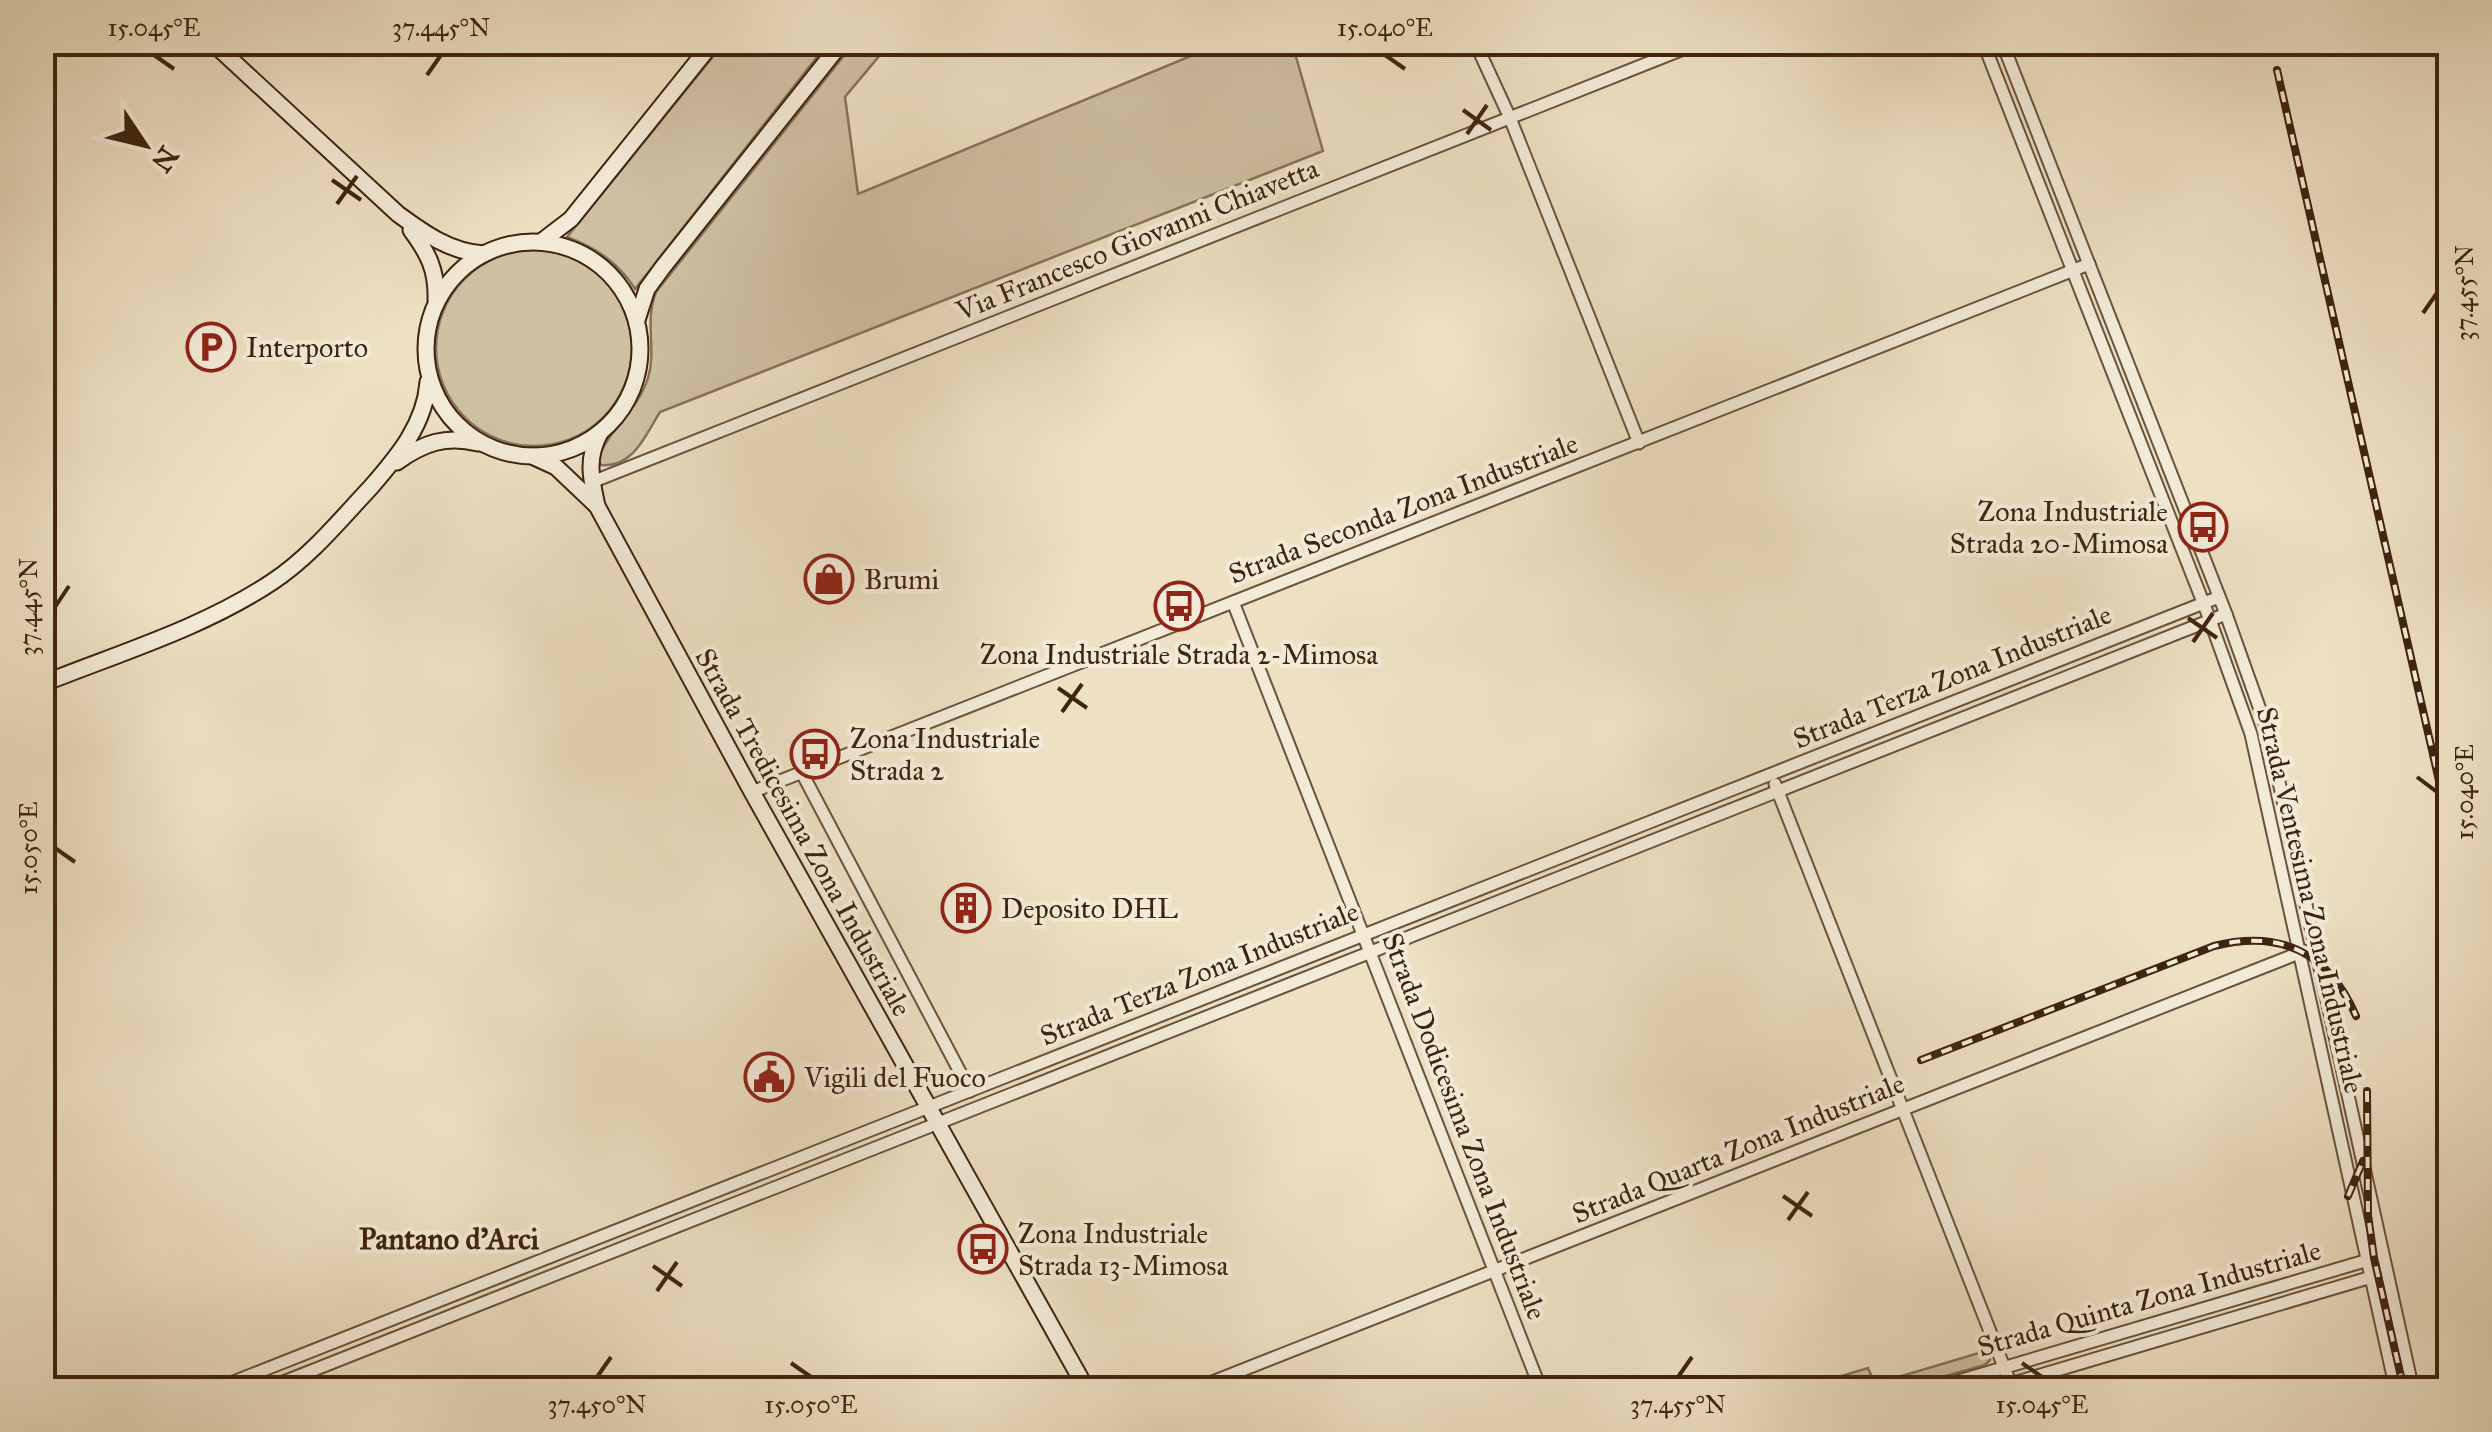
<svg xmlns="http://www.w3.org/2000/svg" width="2492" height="1432" font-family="'IM FELL Great Primer',serif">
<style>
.grass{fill:#cfc0a4;stroke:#877259;stroke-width:2.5}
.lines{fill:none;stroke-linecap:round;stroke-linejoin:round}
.minor-casing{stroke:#6a533b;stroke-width:15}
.secondary-casing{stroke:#3f240e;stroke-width:19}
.minor{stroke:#f3ebd8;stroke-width:11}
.secondary{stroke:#f3ebd8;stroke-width:15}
.rail-casing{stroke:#3f240e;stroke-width:8}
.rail{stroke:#f3ebd8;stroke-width:4;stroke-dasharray:11;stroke-linecap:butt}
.ticks{fill:none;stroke:#3f240e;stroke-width:4}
.labels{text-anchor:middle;stroke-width:8;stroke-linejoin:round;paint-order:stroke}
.street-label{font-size:28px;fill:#3f240e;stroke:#f3ebd8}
.poi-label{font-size:28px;fill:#3f240e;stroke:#f3ebd8;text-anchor:start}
.neighbourhood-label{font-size:30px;font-weight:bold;fill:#3f240e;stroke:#f3ebd8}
.neatline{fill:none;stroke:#3f240e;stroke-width:4}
.ticks-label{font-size:25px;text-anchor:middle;fill:#3f240e}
</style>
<rect width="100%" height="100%" fill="#ede0c3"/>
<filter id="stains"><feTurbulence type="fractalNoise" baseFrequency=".002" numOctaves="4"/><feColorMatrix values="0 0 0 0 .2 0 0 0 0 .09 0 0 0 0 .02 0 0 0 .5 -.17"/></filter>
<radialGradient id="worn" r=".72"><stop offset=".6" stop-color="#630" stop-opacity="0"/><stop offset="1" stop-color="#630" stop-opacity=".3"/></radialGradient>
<g class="grass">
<path d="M724 43H828L635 289C618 262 596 248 567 237Z"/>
<path d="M854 43H890L845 97 858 194 1222 43H1292L1323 151 660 412C645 436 633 468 601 465L598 459C609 429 638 410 648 378 657 349 644 322 656 292Z"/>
<circle cx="534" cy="348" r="98"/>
<polygon points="1982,1352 1990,1355 1990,1360 1985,1365 1899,1389 1798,1389 1868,1368 1875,1384"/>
</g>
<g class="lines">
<g class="minor-casing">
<g id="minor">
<polyline points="1475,42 1510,118 1639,443"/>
<polyline points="1983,42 2210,620 2251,734 2396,1390"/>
<polyline points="2002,42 2226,614 2268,732 2413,1390"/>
<polyline points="592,482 1701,42"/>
<polyline points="1233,602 1541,1390"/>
<polyline points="802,773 970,1091"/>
<polyline points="1775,784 2013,1390"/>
<polyline points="752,792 2089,264"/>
<polyline points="213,1390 2219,597"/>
<polyline points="263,1390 2226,614"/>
<polyline points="1192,1390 2304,951"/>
<polyline points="1928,1390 2375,1258"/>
<polyline points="1990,1390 2375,1276"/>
</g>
</g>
<g class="secondary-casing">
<g id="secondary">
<path d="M212 42 398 214C424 233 450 252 484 254"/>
<path d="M411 230C428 253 437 270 436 300"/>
<polyline points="541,242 571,219 713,42"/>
<circle cx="533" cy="349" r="107"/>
<polyline points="637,320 647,289 663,267 842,42"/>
<polyline points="532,456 556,467 597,506 752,792 1087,1390"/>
<path d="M397 462C423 443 446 435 478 443"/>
<path d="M597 506C591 478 586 459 600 433"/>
<path d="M42 684C119 653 203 628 272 582 310 557 340 520 371 487 398 456 425 424 428 382"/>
</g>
</g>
<use href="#minor" class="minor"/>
<use href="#secondary" class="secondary"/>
<g class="rail-casing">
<g id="rail">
<polyline points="2277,70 2450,829"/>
<path d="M1921 1060 2214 946C2281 929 2329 953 2356 1016"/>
<polyline points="2367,1091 2368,1215 2374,1258 2404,1390"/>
<polyline points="2348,1196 2363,1161"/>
</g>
</g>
<use href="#rail" class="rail"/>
</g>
<path class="ticks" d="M154 55 174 69M1385 55 1405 69M427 75 441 55M1463 110 1491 130M1467 134 1487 105M332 180 361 200M337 204 357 176M2423 313 2437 293M55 607 69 586M2188 618 2217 638M2193 642 2213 613M1058 688 1087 708M1062 712 1082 684M2417 777 2437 792M55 848 75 862M1783 1196 1812 1216M1788 1220 1808 1192M653 1266 682 1286M657 1291 677 1262M791 1363 811 1377M2022 1363 2042 1377M597 1377 611 1357M1678 1377 1692 1357"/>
<defs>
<g id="parking-ring" transform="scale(2.5)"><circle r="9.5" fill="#f3ebd8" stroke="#8f2418" stroke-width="1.5"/><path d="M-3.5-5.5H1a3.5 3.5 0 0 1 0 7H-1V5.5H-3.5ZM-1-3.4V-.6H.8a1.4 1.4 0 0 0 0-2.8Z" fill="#8f2418"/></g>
<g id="bus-ring" transform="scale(2.5)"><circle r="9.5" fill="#f3ebd8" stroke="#8f2418" stroke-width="1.5"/><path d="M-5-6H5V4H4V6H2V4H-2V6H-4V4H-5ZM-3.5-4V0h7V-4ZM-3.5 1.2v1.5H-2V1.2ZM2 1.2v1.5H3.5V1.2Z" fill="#8f2418"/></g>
<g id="shop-ring" transform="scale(2.5)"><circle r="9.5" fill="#f3ebd8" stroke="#8f2418" stroke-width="1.5"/><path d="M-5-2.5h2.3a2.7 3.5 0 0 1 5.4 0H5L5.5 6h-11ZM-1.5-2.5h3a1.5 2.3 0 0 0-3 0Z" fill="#8f2418"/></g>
<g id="building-ring" transform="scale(2.5)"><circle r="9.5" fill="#f3ebd8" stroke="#8f2418" stroke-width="1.5"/><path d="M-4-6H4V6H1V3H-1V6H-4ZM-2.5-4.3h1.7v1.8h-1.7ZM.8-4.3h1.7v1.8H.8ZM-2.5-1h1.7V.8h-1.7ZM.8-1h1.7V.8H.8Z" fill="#8f2418"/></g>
<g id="civic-ring" transform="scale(2.5)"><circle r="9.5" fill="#f3ebd8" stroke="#8f2418" stroke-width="1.5"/><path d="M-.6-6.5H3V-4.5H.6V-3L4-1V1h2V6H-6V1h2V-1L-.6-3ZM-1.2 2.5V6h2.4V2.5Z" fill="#8f2418"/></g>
</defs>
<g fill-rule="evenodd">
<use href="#parking-ring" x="211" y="347"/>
<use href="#bus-ring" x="2203" y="527"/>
<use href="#shop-ring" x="829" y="579"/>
<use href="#bus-ring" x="1179" y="606"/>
<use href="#bus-ring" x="815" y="754"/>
<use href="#building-ring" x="966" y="908"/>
<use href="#civic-ring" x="769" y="1077"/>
<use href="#bus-ring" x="983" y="1249"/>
</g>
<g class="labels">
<g class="street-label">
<text transform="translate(1137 239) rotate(-22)" y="10">Via Francesco Giovanni Chiavetta</text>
<text transform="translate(1403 508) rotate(-21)" y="10">Strada Seconda Zona Industriale</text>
<text transform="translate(1952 676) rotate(-22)" y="10">Strada Terza Zona Industriale</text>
<text transform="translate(804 832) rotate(61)" y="10">Strada Tredicesima Zona Industriale</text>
<text transform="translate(2311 900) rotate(77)" y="10">Strada Ventesima Zona Industriale</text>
<text transform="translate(1199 973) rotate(-22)" y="10">Strada Terza Zona Industriale</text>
<text transform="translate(1465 1126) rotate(69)" y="10">Strada Dodicesima Zona Industriale</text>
<text transform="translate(1738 1148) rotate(-22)" y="10">Strada Quarta Zona Industriale</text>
<text transform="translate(2149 1298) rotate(-16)" y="10">Strada Quinta Zona Industriale</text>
</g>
<g class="poi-label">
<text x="246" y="357">Interporto</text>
<text x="2168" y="521" text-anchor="end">Zona Industriale<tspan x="2168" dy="32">Strada 20-Mimosa</tspan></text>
<text x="864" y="589">Brumi</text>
<text x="1179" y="664" text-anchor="middle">Zona Industriale Strada 2-Mimosa</text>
<text x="850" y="748">Zona Industriale<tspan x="850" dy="32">Strada 2</tspan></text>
<text x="1001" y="918">Deposito DHL</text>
<text x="804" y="1087">Vigili del Fuoco</text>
<text x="1018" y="1243">Zona Industriale<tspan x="1018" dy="32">Strada 13-Mimosa</tspan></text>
</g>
<g class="neighbourhood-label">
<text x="449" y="1249">Pantano d'Arci</text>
</g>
</g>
<rect width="2492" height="1432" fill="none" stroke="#ede0c3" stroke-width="110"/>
<g transform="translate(145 145) rotate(125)" stroke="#f3ebd8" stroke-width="8" paint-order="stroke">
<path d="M0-8L18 38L0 25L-18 38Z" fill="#3f240e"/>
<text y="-15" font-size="28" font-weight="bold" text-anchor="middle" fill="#3f240e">N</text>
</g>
<rect x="55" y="55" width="2382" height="1322" class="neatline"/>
<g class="ticks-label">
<text x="154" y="36">15.045°E</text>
<text x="441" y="36">37.445°N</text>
<text x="1385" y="36">15.040°E</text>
<text transform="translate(2464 293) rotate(-90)" y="9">37.455°N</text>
<text transform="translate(28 607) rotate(-90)" y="9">37.445°N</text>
<text transform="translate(2464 792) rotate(-90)" y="9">15.040°E</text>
<text transform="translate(28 848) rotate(-90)" y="9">15.050°E</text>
<text x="597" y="1413">37.450°N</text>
<text x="811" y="1413">15.050°E</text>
<text x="1678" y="1413">37.455°N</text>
<text x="2042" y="1413">15.045°E</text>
</g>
<rect width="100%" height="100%" filter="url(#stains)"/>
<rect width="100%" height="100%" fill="url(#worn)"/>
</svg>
